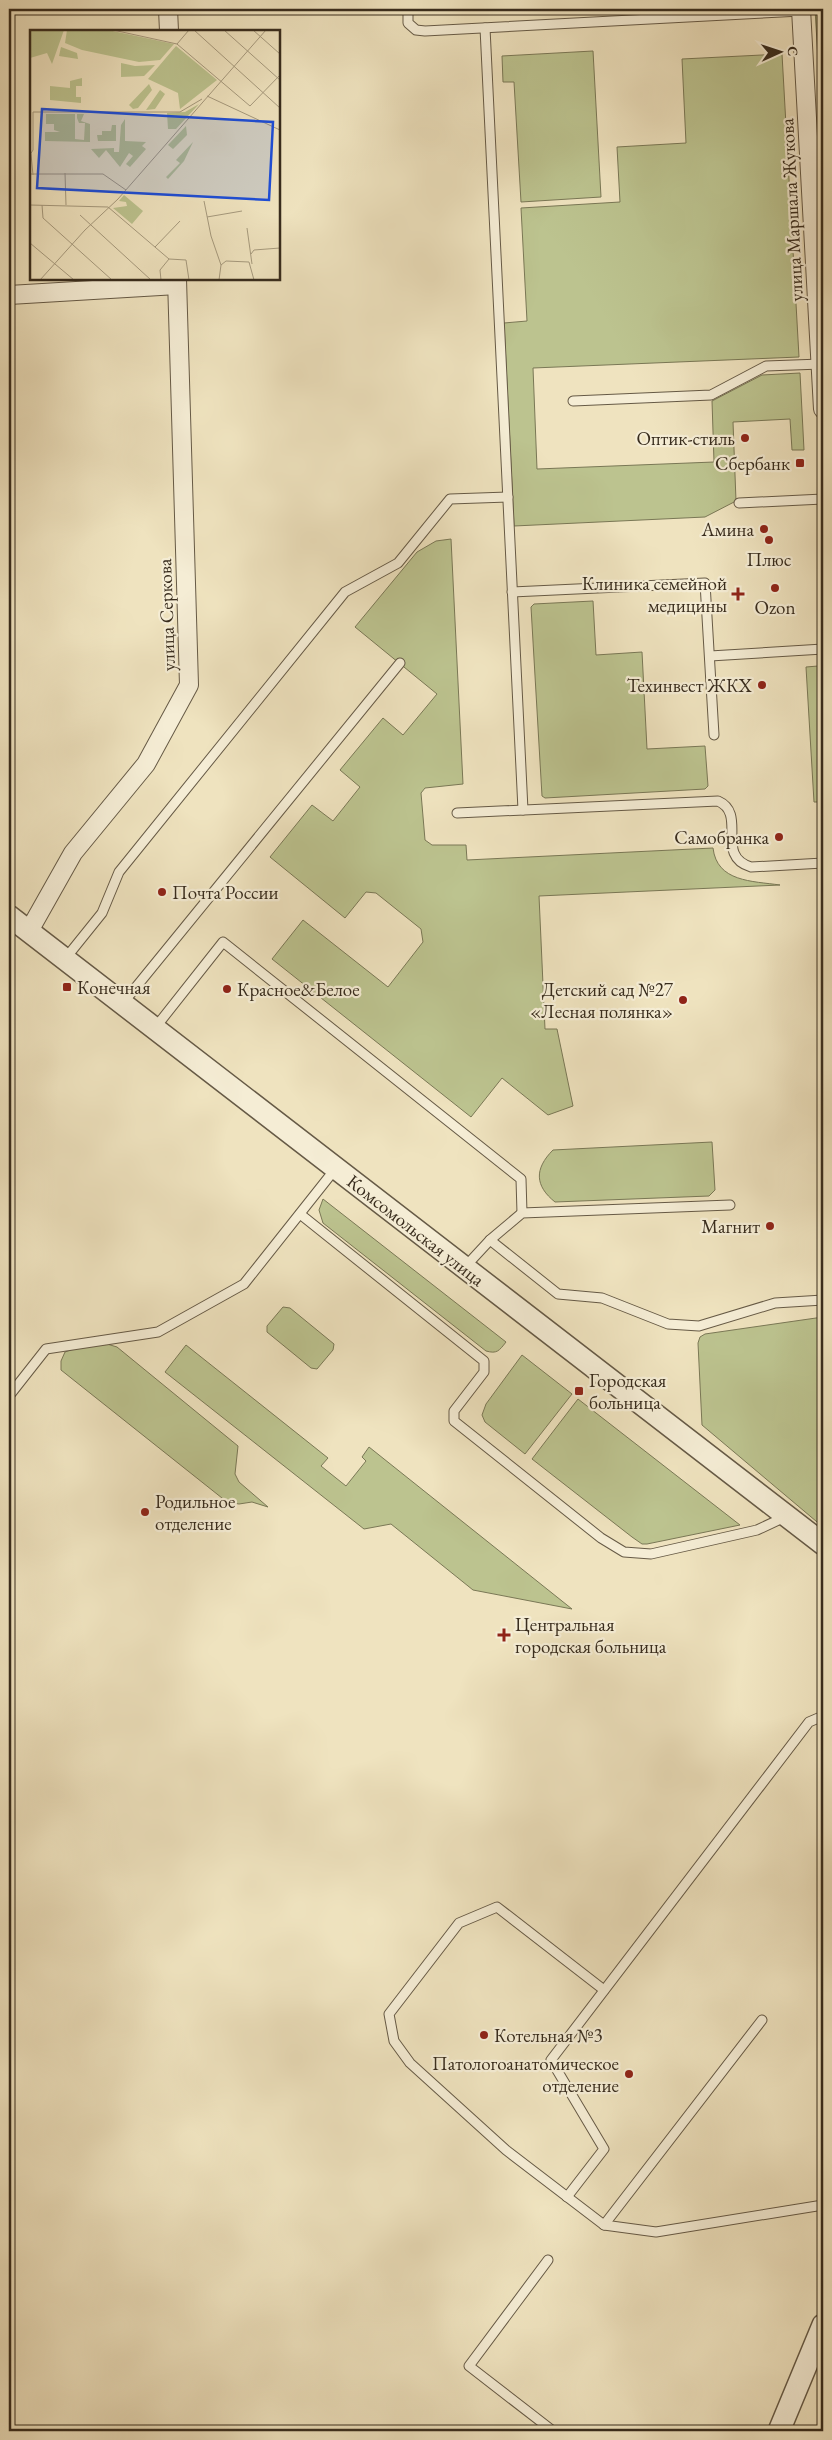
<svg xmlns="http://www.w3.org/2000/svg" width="832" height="2440" font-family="'EB Garamond',serif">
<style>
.green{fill:#bcc38f;stroke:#7a7856}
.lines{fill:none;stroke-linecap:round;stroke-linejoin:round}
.service-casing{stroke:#665a46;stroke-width:11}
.minor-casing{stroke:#665a46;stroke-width:20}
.tertiary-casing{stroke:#665a46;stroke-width:24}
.service{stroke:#f5edd5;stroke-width:9}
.minor{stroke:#f5edd5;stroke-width:18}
.tertiary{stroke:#f5edd5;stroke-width:21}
.poi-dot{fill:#8f2418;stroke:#f5edd5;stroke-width:2}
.labels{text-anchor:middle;stroke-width:4.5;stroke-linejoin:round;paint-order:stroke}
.street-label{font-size:19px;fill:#382c1d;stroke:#f5edd5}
.poi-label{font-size:19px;fill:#382c1d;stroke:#f5edd5;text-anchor:end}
.inset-road{fill:none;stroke:#a69a7e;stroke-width:1}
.view{fill:#1d4ed8;fill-opacity:0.15;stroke:#1d4ed8;stroke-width:2.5}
.inset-edge{fill:none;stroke:#382c1d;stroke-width:2.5}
</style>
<rect width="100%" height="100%" fill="#efe3bf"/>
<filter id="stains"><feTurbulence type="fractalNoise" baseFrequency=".004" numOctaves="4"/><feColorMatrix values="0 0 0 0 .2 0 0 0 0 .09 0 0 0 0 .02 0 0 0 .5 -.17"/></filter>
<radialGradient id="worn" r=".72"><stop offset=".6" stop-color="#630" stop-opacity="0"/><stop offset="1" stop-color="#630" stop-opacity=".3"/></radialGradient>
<g class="green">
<polygon points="815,9 823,9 823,75 819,76"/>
<polygon points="593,51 601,197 521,202 514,82 503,82 502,56"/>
<polygon points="782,54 799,357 533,368 537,469 714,462 712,401 762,375 800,373 804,450 792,450 790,419 733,422 736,501 705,517 514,526 504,323 527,321 521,208 620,202 617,147 686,143 682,59"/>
<path d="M451 539 463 784 425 788 421 793 425 840 432 845H466L467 860 713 848C717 882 752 881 780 885L539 896 545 1029H557L573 1106 548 1115 502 1078 471 1117 272 959 303 920 388 987 423 942 421 929 376 893 366 892 345 918 270 857 312 805 333 821 360 787 340 770 383 718 403 735 437 694 355 627 417 552 436 541Z"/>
<polygon points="593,601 596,655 642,652 647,749 705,746 708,786 705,789 545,798 542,796 531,607 534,604"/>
<polygon points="818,666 823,753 823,802 814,802 806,667"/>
<path d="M712 1142 715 1190 709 1196 555 1202C535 1186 534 1169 553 1150Z"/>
<path d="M323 1199 506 1342C499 1351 497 1354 486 1351L323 1223 319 1210Z"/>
<polygon points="283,1307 290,1308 334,1344 333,1350 317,1369 311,1368 267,1332 267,1326"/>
<polygon points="823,1317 823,1527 702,1425 698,1343 700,1337 705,1334"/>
<polygon points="107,1344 117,1347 238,1446 235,1474 239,1482 268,1507 252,1502 239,1504 227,1502 61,1370 61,1361 65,1352 76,1348"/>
<polygon points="186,1345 328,1458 321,1466 346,1486 366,1461 362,1457 369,1447 572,1609 473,1590 391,1524 364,1529 165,1372"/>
<polygon points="522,1355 572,1394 525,1454 485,1422 482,1415 486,1404"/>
<polygon points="578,1399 740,1525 647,1544 642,1544 632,1537 532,1459"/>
</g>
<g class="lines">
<g class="service-casing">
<g id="service">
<polyline points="408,9 408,23 416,30 425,31 801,11"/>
<polyline points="485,28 523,810"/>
<polyline points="573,401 711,395 766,366 821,364"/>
<polyline points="739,503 823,499"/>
<polyline points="512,592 705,583 714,735"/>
<polyline points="710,656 823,649"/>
<path d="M457 813 718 801C748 814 714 856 751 867L823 863"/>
<polyline points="65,959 102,913 119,872 345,592 398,563 450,499 508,497"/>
<polyline points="123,1003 400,663"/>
<polyline points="155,1028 223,942 521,1179 522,1213"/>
<polyline points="300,1214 484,1361 484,1372 454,1411 454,1421 601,1538 624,1552 651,1554 757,1530 787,1516"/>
<polyline points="490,1240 558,1294 602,1298 668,1324 699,1326 775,1303 823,1300"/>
<polyline points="465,1267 490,1240 522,1213 730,1205"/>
<polyline points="9,1396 46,1349 158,1332 244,1284 336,1168"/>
<polyline points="604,1990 497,1907 459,1923 389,2014 394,2041 410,2063 506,2150 604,2225 656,2232 823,2205"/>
<polyline points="567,2197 604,2149 551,2060 809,1722 823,1716"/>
<polyline points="604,2225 762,2020"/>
<polyline points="548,2260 469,2366 553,2431"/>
</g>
</g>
<g class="minor-casing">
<g id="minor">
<polyline points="168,9 169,31"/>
<polyline points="801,9 823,409"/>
<polyline points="9,295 177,285"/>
<polyline points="29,931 73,853 146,764 189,685 177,279"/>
</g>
</g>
<g class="tertiary-casing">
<g id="tertiary">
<polyline points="9,916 823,1544"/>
<polyline points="779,2431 823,2325"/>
</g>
</g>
<use href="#service" class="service"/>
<use href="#minor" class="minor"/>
<use href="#tertiary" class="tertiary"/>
</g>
<g class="poi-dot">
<circle cx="745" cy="438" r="5"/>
<rect x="795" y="458" width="10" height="10" rx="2.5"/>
<circle cx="764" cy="529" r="5"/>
<circle cx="769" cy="540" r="5"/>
<circle cx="775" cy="588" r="5"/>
<path d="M735.5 586.5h5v5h5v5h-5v5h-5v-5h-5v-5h5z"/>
<circle cx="762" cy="685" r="5"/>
<circle cx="779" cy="837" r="5"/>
<circle cx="162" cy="892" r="5"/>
<rect x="62" y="982" width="10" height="10" rx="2.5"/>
<circle cx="227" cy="989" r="5"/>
<circle cx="683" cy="1000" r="5"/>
<circle cx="770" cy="1226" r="5"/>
<rect x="574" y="1386" width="10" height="10" rx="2.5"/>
<circle cx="145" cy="1512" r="5"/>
<path d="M501.5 1627.5h5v5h5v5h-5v5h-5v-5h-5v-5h5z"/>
<circle cx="484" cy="2035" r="5"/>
<circle cx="629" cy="2074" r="5"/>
</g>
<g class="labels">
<g class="street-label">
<text transform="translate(791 210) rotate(-93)" y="7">улица Маршала Жукова</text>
<text transform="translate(166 615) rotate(-92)" y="7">улица Серкова</text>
<text transform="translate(416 1230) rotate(38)" y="7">Комсомольская улица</text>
</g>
<g class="poi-label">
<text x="735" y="445">Оптик-стиль</text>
<text x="790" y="470">Сбербанк</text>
<text x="754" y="536">Амина</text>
<text x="769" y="566" text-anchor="middle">Плюс</text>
<text x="727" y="590">Клиника семейной<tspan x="727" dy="22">медицины</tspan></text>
<text x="775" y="614" text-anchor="middle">Ozon</text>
<text x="752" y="692">Техинвест ЖКХ</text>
<text x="769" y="844">Самобранка</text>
<text x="172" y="899" text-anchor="start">Почта России</text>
<text x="77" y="994" text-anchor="start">Конечная</text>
<text x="237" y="996" text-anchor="start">Красное&amp;Белое</text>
<text x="673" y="996">Детский сад №27<tspan x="673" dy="22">«Лесная полянка»</tspan></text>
<text x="760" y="1233">Магнит</text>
<text x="589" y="1387" text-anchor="start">Городская<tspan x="589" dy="22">больница</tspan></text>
<text x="155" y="1508" text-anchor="start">Родильное<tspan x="155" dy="22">отделение</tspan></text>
<text x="515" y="1631" text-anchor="start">Центральная<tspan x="515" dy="22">городская больница</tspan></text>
<text x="494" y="2042" text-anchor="start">Котельная №3</text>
<text x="619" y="2070">Патологоанатомическое<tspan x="619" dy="22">отделение</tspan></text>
</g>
</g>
<g transform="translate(30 30)">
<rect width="250" height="250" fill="#efe3bf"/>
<path d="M0 0H34L22 34 17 23 0 28ZM37 0H78L144 14 130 30 109 32 52 20 35 13ZM146 16 187 50 150 79 148 63 118 49ZM31 17 47 23 48 29 29 26ZM91 33 105 36 125 35 114 46 91 47ZM52 48V56H46V67H51V73L20 70V56L40 58V51ZM119 54 122 60 108 78 103 79 99 75ZM130 60 135 64 125 79 116 80ZM169 74 146 99H138L137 83 155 82ZM16 84H45V109L54 110 55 93H49L47 88V84H54L51 91 60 94V112L15 111V102H30L24 100V94H16ZM95 89V111L116 112 112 116 116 119 100 137 96 134 103 126 99 123 90 137 76 120 69 128 61 119 84 118V122H89L91 95ZM82 95H86V111H68L67 105H72V101H81ZM156 96 157 105 143 119 138 115ZM163 112 154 131 138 149 136 147 150 133 146 130ZM94 165 113 181 102 194 83 178 97 176 96 172 89 171Z" fill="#bcc38f"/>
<path class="inset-road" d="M83 0 147 14 220 76 250 45M164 0 250 78M194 0 250 50M223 0 250 24M147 14 159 0M177 66 250 100M1 124 3 145M0 125 3 120V82H150L172 69M35 143 36 175M0 144H73L96 160M174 171 181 206 191 235M0 175 78 177M12 175 13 188 82 250M78 177 139 229M50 185 121 250M177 187 212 181M217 198 222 234M0 213 44 250M125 217 150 191M221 224 224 220 250 218M139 229 156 230 159 250M10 250 55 200 88 169 236 0M131 250 130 240 139 229M189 250 191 235 196 231 219 232 224 250"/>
<path class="view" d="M12 79 243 92 239 170 7 158Z"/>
<rect width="250" height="250" class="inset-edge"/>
</g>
<rect width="832" height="2440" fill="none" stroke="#efe3bf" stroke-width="30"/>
<rect x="10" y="10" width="812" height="2420" fill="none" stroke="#382c1d" stroke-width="2.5"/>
<rect x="15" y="15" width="802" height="2410" fill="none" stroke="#382c1d"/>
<g transform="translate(780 52) rotate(87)" stroke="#f5edd5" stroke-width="4" paint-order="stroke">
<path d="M0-4L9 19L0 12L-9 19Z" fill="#382c1d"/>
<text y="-8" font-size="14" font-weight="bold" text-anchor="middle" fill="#382c1d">С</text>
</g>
<rect width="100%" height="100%" filter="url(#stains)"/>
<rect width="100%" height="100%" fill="url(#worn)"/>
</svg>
